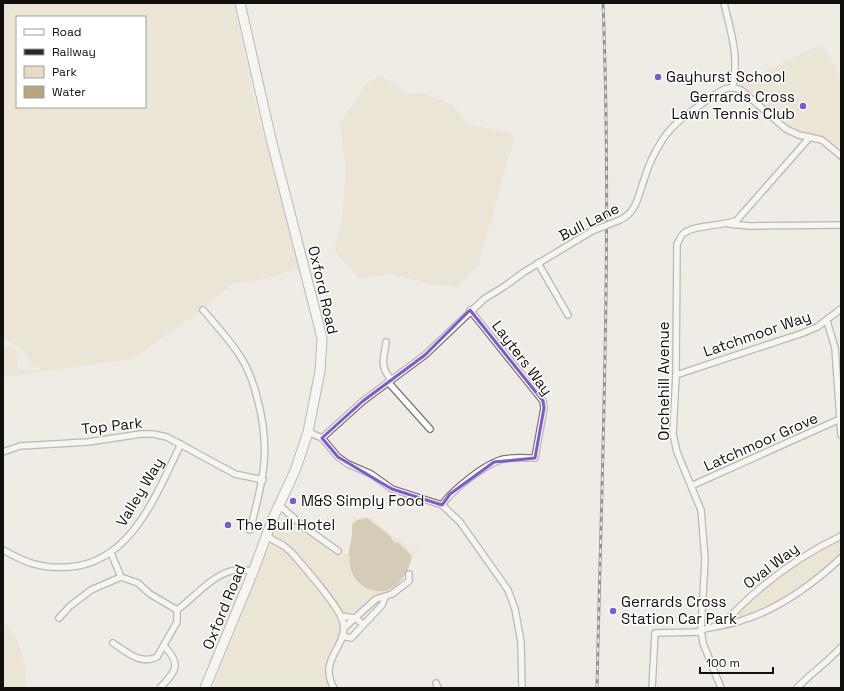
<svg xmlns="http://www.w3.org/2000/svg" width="844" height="691" font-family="'Space Grotesk',sans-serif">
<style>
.green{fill:#e7dbc3;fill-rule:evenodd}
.water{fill:#b7a581}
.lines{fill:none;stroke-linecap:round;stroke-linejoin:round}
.minor-casing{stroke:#7c7973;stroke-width:8}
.primary-casing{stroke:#7c7973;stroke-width:11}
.minor{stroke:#fff;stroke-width:5.5}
.primary{stroke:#fff;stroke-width:9}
.rail-casing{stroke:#2a2925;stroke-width:3}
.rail{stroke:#fff;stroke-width:1.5;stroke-dasharray:4.5;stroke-linecap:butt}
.minor-bridge-casing{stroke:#7c7973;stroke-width:8;stroke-linecap:butt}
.minor-bridge{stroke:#fff;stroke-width:5.5}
.marked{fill:none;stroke:#7d59d3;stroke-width:3;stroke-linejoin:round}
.poi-dot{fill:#7d59d3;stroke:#fff;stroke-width:1.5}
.labels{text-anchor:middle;stroke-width:3;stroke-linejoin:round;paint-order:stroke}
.poi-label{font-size:15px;fill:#11100d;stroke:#fff;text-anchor:start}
.street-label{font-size:15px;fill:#11100d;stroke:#fff}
</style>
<rect width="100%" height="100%" fill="#efece6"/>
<g class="green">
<path d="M3 3H234L257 114 301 268 259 280 232 284 204 308 133 359 3 377V346L16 350 18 369 38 371 39 367 35 368 22 350 3 337ZM17 17H145V107H17Z"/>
<polygon points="822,44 841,78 841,142 837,149 819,136 791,128 738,84"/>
<polygon points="379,76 392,82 408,94 421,92 453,105 468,124 511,133 514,138 478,267 456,289 454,286 436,285 391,274 360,279 334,251 343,212 346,171 340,124 366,84"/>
<path d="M284 510 301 529 340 557 344 553 350 556C346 581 369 593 390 589L391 591 355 615 342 612 295 553 273 537Z"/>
<polygon points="354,516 356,518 364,517 371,518 391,535 400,539 411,553 421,547 412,556 399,543 395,543 389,535 367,518 357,520 352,525"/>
<path d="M841 538V555C816 578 790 597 759 611 751 615 741 620 733 620L732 618 765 586 800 561Z"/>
<path d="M274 544C286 548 306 568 312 579 314 583 314 586 317 590 319 592 323 593 325 595 331 603 342 617 342 627 342 651 318 661 332 688H212L270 545Z"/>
<polygon points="226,580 242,585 208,667"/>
<path d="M3 621C20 639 28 664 25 688H3Z"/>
</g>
<path class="water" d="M367 518 389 535 395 543H399L412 556C410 568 402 584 390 589 369 598 346 578 350 556H348L352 535V525L357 520Z"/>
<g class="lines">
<g class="minor-casing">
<g id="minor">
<path d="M724 3C731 33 739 55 733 86"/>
<path d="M620 220C637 212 638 196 644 180 648 166 655 151 663 139 674 122 693 110 709 99 721 91 727 84 741 90L786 129 799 135 822 140 841 156"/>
<polyline points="729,224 750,226 841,225"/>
<polyline points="538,263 568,315"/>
<path d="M203 310C215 324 228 338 238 353 248 367 254 384 258 401 271 451 263 481 250 530"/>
<polyline points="827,321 835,348 841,435"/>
<path d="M386 342C384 360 379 364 391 380"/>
<polyline points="676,375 803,333 817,327 841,309"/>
<polyline points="388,382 430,429"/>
<polyline points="308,432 322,438 338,457 348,464 371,474 392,489 442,505 460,522 508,590 515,609 521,642 522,688"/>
<polyline points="322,438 363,401 425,355 484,299 505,286 524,272 592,231"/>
<polyline points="3,452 20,446 88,442 141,434 153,434 167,437 235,474 263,480"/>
<polyline points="691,486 840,419"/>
<polyline points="279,505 303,526 338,551"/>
<path d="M442 505C452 490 486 463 504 459 513 457 525 458 535 458L544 408 543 401 470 310"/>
<path d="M266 536 284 546 292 553C304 567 340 607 343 622 349 646 317 659 334 688"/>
<path d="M3 550C26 563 42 569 69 567 132 563 157 492 181 444"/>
<polyline points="111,553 121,577"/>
<path d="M121 577 138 583 150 594 177 610C199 594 222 561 253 572"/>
<polyline points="341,616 355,618 376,599 392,594 409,581 409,574"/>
<polyline points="59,618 70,606 91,590 121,577"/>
<path d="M723 624C757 587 795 558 841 536"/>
<polyline points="344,628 355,618 363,624"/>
<path d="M701 630C715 626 730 625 743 620 781 608 813 584 841 558"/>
<polyline points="342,636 351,638 382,605 385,597"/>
<path d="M113 643C127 652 140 665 157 657L177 622V610"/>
<polyline points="436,683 438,688"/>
<path d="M160 688C176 671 182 664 164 646"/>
<polyline points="652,688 655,633 701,632"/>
<path d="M721 688 703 643 701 630 705 559 701 510 677 452 673 434 676 375 677 244C679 241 681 235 684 233 696 224 722 227 737 220L810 137"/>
<path d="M797 688C811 673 828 662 841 647"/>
</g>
</g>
<g class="primary-casing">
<polyline id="primary" points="205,688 253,572 273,518 295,471 308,432 320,371 322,339 318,322 271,139 240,3"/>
</g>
<use href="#minor" class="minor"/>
<use href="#primary" class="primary"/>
<g class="rail-casing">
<path id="rail" d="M597 688C602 460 612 231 603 3"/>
</g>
<use href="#rail" class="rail"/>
<g class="minor-bridge-casing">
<polyline id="minor-bridge" points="592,231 620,220"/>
</g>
<use href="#minor-bridge" class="minor-bridge"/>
</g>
<path d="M0 0H844V691H0ZM470 310 543 401 544 408 535 458 494 462 450 494 442 505 392 489 338 457 322 438 363 401 425 355Z" fill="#efece6" fill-opacity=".55" fill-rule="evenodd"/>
<path class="marked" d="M470 310 543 401 544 408 535 458 494 462 450 494 442 505 392 489 338 457 322 438 363 401 425 355Z"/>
<g class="poi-dot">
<circle cx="658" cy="77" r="4"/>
<circle cx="803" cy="106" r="4"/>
<circle cx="293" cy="501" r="4"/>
<circle cx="228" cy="525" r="4"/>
<circle cx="613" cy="611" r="4"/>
</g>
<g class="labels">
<g class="poi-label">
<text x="666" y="82">Gayhurst School</text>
<text x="795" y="102" text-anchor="end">Gerrards Cross<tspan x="795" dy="17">Lawn Tennis Club</tspan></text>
<text x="301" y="506">M&amp;S Simply Food</text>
<text x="236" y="530">The Bull Hotel</text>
<text x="621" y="607">Gerrards Cross<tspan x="621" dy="17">Station Car Park</tspan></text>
</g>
<g class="street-label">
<text transform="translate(589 222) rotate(-27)" y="5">Bull Lane</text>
<text transform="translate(323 290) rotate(77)" y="5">Oxford Road</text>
<text transform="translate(757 334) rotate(-19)" y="5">Latchmoor Way</text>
<text transform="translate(522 358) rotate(53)" y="5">Layters Way</text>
<text transform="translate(664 381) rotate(-90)" y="5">Orchehill Avenue</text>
<text transform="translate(112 426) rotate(-6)" y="5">Top Park</text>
<text transform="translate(761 442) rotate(-24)" y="5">Latchmoor Grove</text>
<text transform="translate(140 492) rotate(-59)" y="5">Valley Way</text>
<text transform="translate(771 566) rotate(-37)" y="5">Oval Way</text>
<text transform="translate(224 607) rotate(-68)" y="5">Oxford Road</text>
</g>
</g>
<rect width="844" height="691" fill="none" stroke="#11100d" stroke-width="8"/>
<rect x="16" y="16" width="130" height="92" fill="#ffffff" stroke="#a09f9e"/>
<rect x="24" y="29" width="20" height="6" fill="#ffffff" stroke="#a09f9e"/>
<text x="52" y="36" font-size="12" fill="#11100d">Road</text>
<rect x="24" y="49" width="20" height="6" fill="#2a2925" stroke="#a09f9e"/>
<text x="52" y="56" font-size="12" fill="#11100d">Railway</text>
<rect x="24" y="66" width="20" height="12" fill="#e7dbc3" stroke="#a09f9e"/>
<text x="52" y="76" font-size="12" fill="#11100d">Park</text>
<rect x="24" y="86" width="20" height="12" fill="#b7a581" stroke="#a09f9e"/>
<text x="52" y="96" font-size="12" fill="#11100d">Water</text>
<path d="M700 667v6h73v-6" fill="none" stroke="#11100d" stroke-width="2"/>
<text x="706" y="667" font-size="12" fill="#11100d" stroke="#ffffff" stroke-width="3" paint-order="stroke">100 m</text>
</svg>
